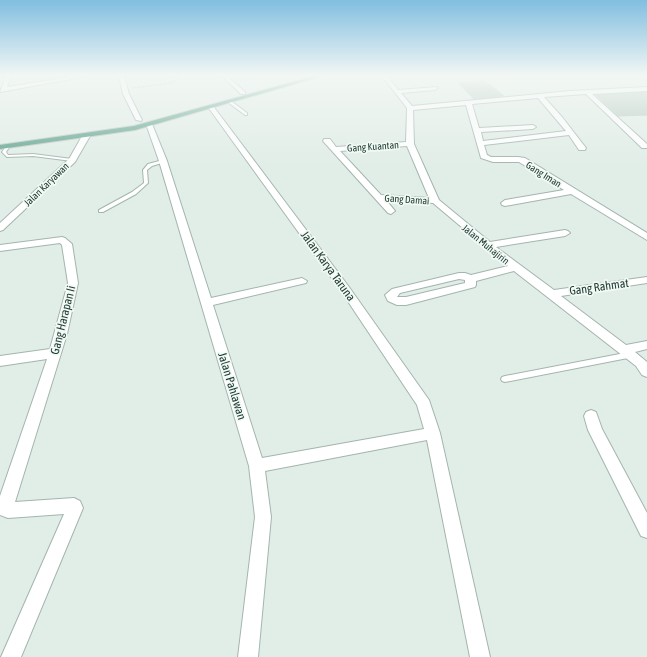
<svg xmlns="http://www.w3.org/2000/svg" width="647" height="657" font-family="'Asap Condensed',sans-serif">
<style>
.building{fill:#b6c8c0;stroke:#b3c7bd}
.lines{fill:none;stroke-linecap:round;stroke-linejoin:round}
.service-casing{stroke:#a3b5ae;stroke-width:2}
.minor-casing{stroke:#a3b5ae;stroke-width:2}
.primary-casing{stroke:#c1c9c6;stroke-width:2}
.path{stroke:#80b29f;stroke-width:1.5;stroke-dasharray:1 1.5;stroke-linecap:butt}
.service{fill:#fff;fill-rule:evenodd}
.minor{fill:#fff;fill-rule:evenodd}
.primary{fill:#63a590;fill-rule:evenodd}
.labels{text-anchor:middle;stroke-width:3.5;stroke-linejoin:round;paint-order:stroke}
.far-street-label{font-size:10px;fill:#203e35;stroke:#f2f9f5}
.street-label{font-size:12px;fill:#203e35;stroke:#f2f9f5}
</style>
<rect width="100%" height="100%" fill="#e1ede7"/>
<g class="building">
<polygon points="485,81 504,96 474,99 458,83"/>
<polygon points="647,92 647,115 618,116 596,95"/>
</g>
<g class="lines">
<g class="service-casing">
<g id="service">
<polygon points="229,101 231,101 247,113 247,115 245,115 229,103"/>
<polygon points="7,145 10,146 6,152 8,155 33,154 72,159 74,160 72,161 33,156 7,157 2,152"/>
<polygon points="163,160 165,160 165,162 152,166 147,170 148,183 136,194 103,212 99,212 99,210 132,192 144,183 143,170 148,164"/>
<polygon points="630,352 633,353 634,355 633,357 505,382 502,381 501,379 502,377 505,376"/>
</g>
</g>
<g class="minor-casing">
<g id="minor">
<polygon points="6,76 11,76 7,87 77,76 87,76 0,92"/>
<polygon points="119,76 124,76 129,94 142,120 141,121 136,120 123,94"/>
<polygon points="222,76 227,76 245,92 245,94 241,94"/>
<path d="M382 76H387L398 90 437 87 438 88 435 90 401 93 412 106 570 91 647 87V91L592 94 647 144V148H642L586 94 544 97 562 117 586 148 585 150H579L569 135 484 145 487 155 491 157H518L525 158 647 233V240L571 194 505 206 502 205 501 203 505 200 564 190 519 162H493L481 158 466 105 413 110 414 144 439 200 490 242 565 230 568 231 570 233 565 236 496 247 554 290 647 277V283L561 296 626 345 647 341V349L635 352 647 362V377L642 375 636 366 514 271 476 281V285L475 287 406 305H397L388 301 385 295 392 289 459 273H465L471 275 508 266 433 203 386 200 395 211 391 214 388 213 323 141 324 139H330L336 147 406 142 407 108ZM538 98 566 131 483 141 481 132 533 129 536 127 533 125 479 128 472 104ZM407 146 429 198 381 195 340 151ZM459 279 465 280V283L406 297H397L400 293Z"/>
<polygon points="211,105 213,106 349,287 429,400 440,433 490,657 470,657 427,440 265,471 271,517 258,657 238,657 255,517 249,466 159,161 146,124 147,123 152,124 167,161 211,298 302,278 307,281 306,283 213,305 262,458 424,429 417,405 341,291 208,107"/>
<polygon points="86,134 90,136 75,162 3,230 0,231 0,223 69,159 82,136"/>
<polygon points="62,237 65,238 72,244 78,283 67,334 15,502 74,498 80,501 83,508 21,657 1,657 64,514 8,518 0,515 0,496 47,359 0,366 0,356 50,349 68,283 62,245 60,243 0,251 0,245"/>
<polygon points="591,410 596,412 602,429 647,513 647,538 641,536 588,430 584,416 586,412"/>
</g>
</g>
<g class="primary-casing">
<polygon id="primary" points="315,76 322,76 135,130 0,149 0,145 134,126"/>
</g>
<polyline class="path" points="133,88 171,83 177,80 175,76"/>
<use href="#service" class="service"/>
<use href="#minor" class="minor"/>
<use href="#primary" class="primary"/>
</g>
<linearGradient id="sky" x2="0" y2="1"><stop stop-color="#81bee0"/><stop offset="0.45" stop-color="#f2f7f4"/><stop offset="1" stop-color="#f2f7f4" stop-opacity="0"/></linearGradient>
<rect width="647" height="168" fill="url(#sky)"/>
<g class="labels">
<g class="far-street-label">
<text transform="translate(373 146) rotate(-4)" y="4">Gang Kuantan</text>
<text transform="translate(544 174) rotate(32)" y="4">Gang Iman</text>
<text transform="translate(46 184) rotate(-44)" y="4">Jalan Karyawan</text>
<text transform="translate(407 199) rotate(4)" y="4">Gang Damai</text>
<text transform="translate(486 244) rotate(39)" y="4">Jalan Muhajirin</text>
</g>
<g class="street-label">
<text transform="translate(328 266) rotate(54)" y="4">Jalan Karya Taruna</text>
<text transform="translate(599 287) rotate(-8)" y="4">Gang Rahmat</text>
<text transform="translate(63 320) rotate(-76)" y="4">Gang Harapan Ii</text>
<text transform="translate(232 386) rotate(73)" y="4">Jalan Pahlawan</text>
</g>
</g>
</svg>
